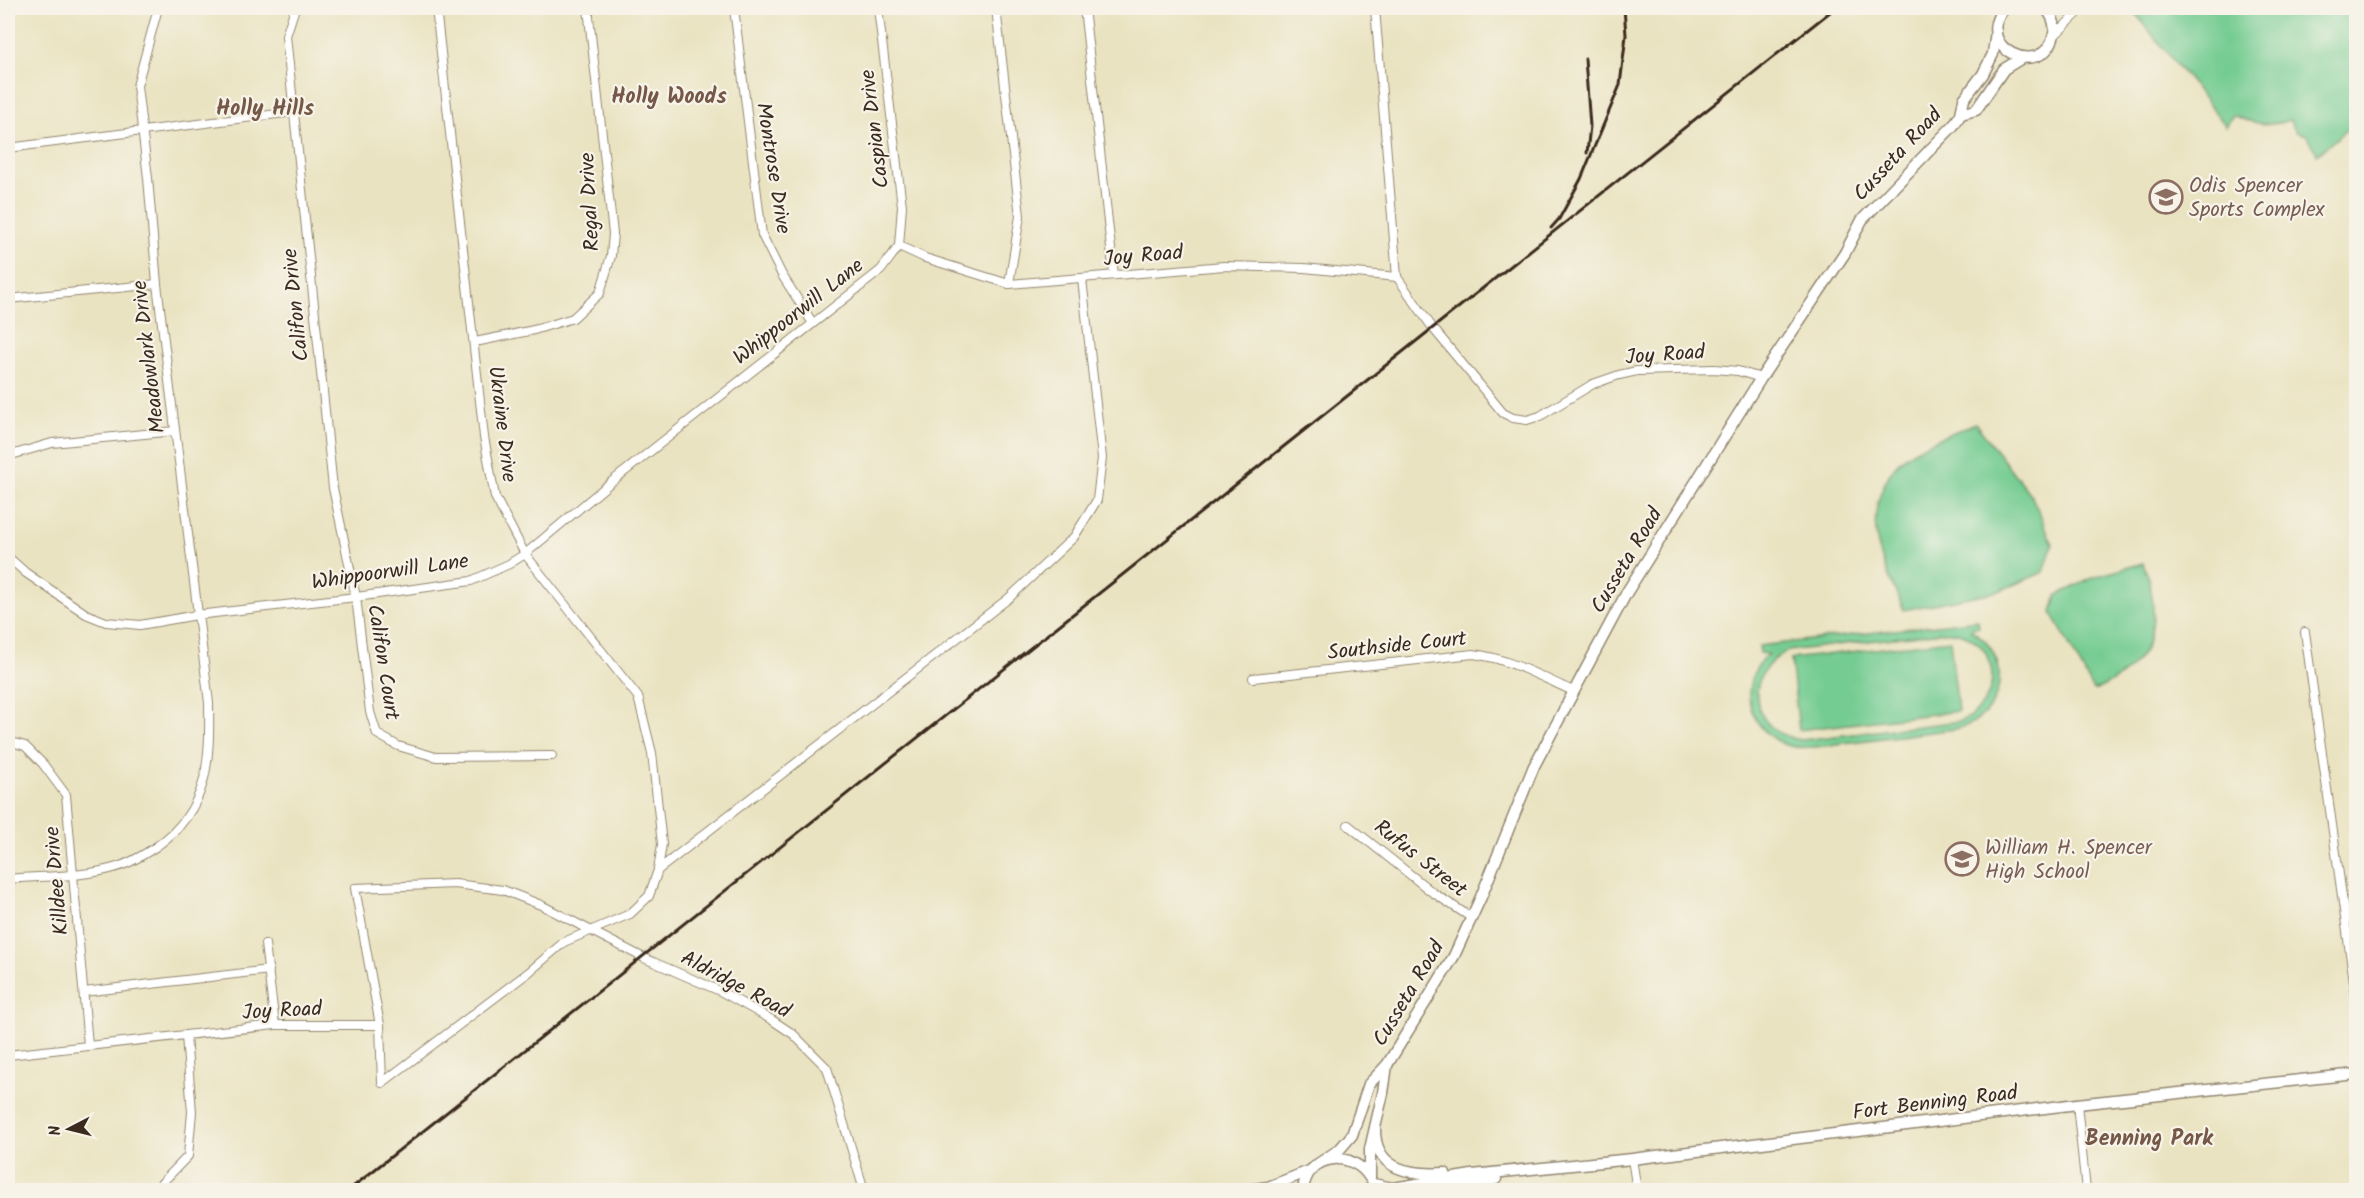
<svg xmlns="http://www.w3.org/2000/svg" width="2364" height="1198" font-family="Kalam,sans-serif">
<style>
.green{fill:#74cc92;stroke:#587b58;stroke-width:1.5;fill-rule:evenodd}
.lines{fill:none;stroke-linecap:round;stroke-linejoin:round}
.minor-casing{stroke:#928670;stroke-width:10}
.tertiary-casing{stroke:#928670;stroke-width:13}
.minor{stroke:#fff;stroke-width:8}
.tertiary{stroke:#fff;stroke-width:10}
.rail{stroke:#3b2a1e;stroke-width:3}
.labels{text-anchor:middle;stroke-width:4.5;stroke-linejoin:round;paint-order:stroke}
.street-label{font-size:21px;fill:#3b2a1e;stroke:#f7f3e8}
.education-label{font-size:21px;fill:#785e54;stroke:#f7f3e8;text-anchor:start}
.neighbourhood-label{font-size:22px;font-weight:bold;fill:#755848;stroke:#f7f3e8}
</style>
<rect width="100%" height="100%" fill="#f7f3e8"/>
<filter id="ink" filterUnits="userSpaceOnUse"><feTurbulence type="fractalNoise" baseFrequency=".0167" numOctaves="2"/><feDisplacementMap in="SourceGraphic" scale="12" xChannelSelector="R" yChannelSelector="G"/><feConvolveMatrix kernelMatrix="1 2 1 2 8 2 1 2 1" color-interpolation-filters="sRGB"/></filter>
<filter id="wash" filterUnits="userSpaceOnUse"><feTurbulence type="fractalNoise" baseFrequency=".008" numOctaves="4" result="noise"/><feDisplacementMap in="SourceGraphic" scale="24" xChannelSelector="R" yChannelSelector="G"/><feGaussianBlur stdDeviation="1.35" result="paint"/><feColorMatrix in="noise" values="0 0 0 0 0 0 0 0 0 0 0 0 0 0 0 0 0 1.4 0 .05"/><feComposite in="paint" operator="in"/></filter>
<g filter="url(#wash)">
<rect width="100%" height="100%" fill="#eae3c1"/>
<g class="green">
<path d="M2131 8H2356V123L2317 154 2307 135 2296 132 2290 120C2270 127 2253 124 2233 115L2226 126Z"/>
<path d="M1975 423 2032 497 2053 544 2044 572 1999 591 1904 610C1885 568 1862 528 1885 483 1890 472 1897 462 1908 455 1928 441 1953 433 1975 423Z"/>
<path d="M2143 563C2156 595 2160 638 2133 665 2122 677 2109 684 2094 691L2052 613 2057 595 2095 577Z"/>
<path d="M1978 620 1979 627 1972 628 1971 630C2016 656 2005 719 1955 729 1918 734 1881 738 1844 743 1827 745 1807 750 1789 746 1771 741 1757 726 1751 708 1745 688 1753 668 1768 654L1760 653 1759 646ZM1942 632C1997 628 2011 699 1961 721L1802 740C1750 734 1740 673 1788 651Z"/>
<polygon points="1950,640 1958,711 1799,730 1791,659"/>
</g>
</g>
<g filter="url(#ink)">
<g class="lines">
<g class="minor-casing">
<g id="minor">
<polyline points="295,8 286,36 333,488 356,597 370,712 377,734 398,746 436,757 552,756"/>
<polyline points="436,8 484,437 495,497 525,554 638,697 652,753 662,844 658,870"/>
<polyline points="734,8 762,235 782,275 812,322"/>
<polyline points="878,8 902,206 899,246"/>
<polyline points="996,8 1020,216 1009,284"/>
<polyline points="1084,8 1114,275"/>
<polyline points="1375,8 1397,277 1432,327 1503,413 1513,418 1527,420 1540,416 1593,384 1619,375 1637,371 1714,369 1738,371 1761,378"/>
<polyline points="2053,37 2083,8"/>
<polyline points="8,148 293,112"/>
<polyline points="899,246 925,258 1009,284 1224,266 1304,268 1397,277"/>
<polyline points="8,299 157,284"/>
<polyline points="475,342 534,330 573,318 600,293 611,256 613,234 588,8"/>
<polyline points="8,456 52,443 175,431"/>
<polyline points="8,557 26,573 86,614 106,622 140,625 197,615 356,597 471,581 509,564 525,554 610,483 881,270 899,246"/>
<polyline points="2305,632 2356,996"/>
<path d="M1253 678 1473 654C1508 658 1541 677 1573 691"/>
<polyline points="8,741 25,746 43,764 66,795 88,1045"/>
<polyline points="1348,825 1432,892 1472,918"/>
<path d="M8 879C40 876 87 877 117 867 131 863 145 854 157 846 209 809 210 762 209 703L157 284 148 178 137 86 158 8"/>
<polyline points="265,944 275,1025"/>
<polyline points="84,992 269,970"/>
<polyline points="8,1055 275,1025 380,1025"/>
<polyline points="2077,1104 2086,1190"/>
<polyline points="1632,1159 1637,1190"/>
<polyline points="155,1190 188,1156 192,1112 186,1036"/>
<polyline points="864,1190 827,1068 793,1034 772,1020 720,991 644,958 541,905 503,890 455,884 355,888 380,1025 382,1083 529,972 564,942 630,914 649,896 658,870 1009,598 1074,537 1097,500 1102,458 1082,279"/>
</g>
</g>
<g class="tertiary-casing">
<g id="tertiary">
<path d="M2005 8C1969 46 2044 83 2054 34 2056 24 2052 15 2045 8"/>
<polyline points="1961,114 1976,110 2004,69 2022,58"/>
<path d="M1375 1128C1374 1171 1411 1175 1445 1173"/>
<polyline points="1318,1164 1340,1149 1352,1135 1369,1084 1387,1065 1454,956 1481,897 1534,766 1627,592 1761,378 1845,253 1862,220 1953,126 1961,114 1964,99 1983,74 1993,54 1996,31"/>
<polyline points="1370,1177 1370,1149 1383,1093 1387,1065"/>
<polyline points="1373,1184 1393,1188 1472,1175 1632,1159 2077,1104 2356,1074"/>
<polyline points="1249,1190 1268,1187 1312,1170"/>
<path d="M1303 1190C1307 1153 1352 1149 1370 1178"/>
<polyline points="1440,1190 1496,1179"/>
</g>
</g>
<use href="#minor" class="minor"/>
<use href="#tertiary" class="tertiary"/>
<g class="rail">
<polyline points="1585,59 1590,126 1587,153"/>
<polyline points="1551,228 1559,219 1581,179 1620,85 1626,35 1624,8"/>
<polyline points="349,1190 1835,8"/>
</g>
</g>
</g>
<defs>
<g id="school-ring" transform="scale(1.725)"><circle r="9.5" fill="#f7f3e8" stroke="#8d6e63" stroke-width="1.5"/><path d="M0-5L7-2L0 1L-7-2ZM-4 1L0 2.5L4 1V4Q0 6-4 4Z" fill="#8d6e63"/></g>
</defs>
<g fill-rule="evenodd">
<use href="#school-ring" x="2166" y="197"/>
<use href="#school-ring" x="1962" y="859"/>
</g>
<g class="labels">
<g class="street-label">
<text transform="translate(874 129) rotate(-97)" y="7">Caspian Drive</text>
<text transform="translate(1897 154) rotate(-47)" y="7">Cusseta Road</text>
<text transform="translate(774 168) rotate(81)" y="7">Montrose Drive</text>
<text transform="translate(589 202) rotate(-93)" y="7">Regal Drive</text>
<text transform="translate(1143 255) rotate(-5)" y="7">Joy Road</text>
<text transform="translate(295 305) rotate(-96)" y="7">Califon Drive</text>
<text transform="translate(798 311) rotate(-38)" y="7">Whippoorwill Lane</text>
<text transform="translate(1665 354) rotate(-4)" y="7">Joy Road</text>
<text transform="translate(148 357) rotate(-97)" y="7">Meadowlark Drive</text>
<text transform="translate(503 424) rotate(83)" y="7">Ukraine Drive</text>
<text transform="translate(1626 560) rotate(-59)" y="7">Cusseta Road</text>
<text transform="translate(390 571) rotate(-8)" y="7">Whippoorwill Lane</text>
<text transform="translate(1397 645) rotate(-6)" y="7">Southside Court</text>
<text transform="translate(384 662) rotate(81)" y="7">Califon Court</text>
<text transform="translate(1421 858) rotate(38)" y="7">Rufus Street</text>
<text transform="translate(56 881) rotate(-95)" y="7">Killdee Drive</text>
<text transform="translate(736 984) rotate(28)" y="7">Aldridge Road</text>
<text transform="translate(1408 993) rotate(-59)" y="7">Cusseta Road</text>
<text transform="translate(282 1010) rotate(-3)" y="7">Joy Road</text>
<text transform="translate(1935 1102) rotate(-7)" y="7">Fort Benning Road</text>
</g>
<g class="education-label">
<text x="2189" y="192">Odis Spencer<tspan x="2189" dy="24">Sports Complex</tspan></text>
<text x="1985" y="854">William H. Spencer<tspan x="1985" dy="24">High School</tspan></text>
</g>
<g class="neighbourhood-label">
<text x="669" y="103">Holly Woods</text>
<text x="265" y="115">Holly Hills</text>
<text x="2149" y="1145">Benning Park</text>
</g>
</g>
<rect width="2364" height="1198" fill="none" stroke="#f7f3e8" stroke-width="30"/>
<g transform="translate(69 1129) rotate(263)" stroke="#f7f3e8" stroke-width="4.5" paint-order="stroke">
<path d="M0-4.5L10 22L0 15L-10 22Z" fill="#3b2a1e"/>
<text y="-9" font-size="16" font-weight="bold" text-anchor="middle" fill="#3b2a1e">N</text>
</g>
</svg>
